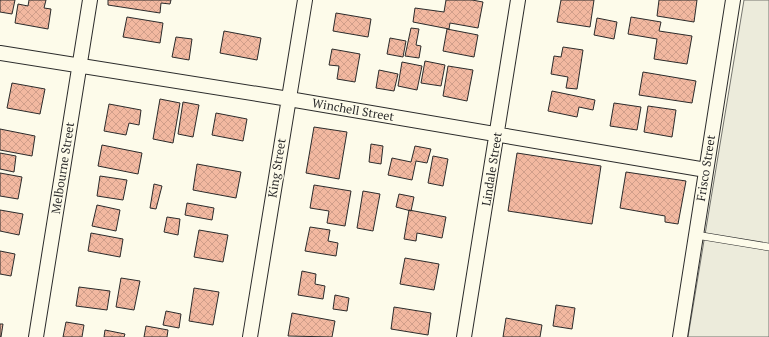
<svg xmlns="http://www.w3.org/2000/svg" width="769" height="337" font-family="'PT Serif',serif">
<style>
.grass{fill:#ecebdb;stroke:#74746e}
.building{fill:url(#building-cross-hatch);stroke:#2b2b2b}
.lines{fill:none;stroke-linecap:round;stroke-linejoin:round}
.service-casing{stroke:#2b2b2b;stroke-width:8}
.minor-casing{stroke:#2b2b2b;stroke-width:16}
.service{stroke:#fdfbea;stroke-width:7}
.minor{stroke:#fdfbea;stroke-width:14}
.labels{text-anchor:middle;stroke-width:3;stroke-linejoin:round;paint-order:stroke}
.street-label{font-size:12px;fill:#2b2b2b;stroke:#fdfbea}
</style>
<defs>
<pattern id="building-cross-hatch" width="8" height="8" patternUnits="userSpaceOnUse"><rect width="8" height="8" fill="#f2b8a0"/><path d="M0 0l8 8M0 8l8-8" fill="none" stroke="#d09e8a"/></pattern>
</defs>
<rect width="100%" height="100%" fill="#fdfbea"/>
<path class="grass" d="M744,0H769V337H688Z"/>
<path class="building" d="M0,0H15L12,14L0,12Z
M29,0H46L44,8L51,9L48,29L15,23L18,4L28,6Z
M108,0H171L170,4L161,3L160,13L108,5Z
M446,0H472L483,2L478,28L450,23L449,29L413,22L415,8L444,12Z
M561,0H594L590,27L557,22Z
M659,0H697L694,22L657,16Z
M336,13L371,19L368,37L333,31Z
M127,17L163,23L160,43L123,37Z
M631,17L661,22L659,31L692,36L687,64L654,59L657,39L628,34Z
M597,18L617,22L614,39L594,35Z
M411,28L419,29L416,45L421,46L419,58L405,56Z
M447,29L478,35L474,57L443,51Z
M224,31L261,38L257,60L220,53Z
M176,37L192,39L189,60L172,57Z
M390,38L406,41L403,57L387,54Z
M563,47L583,50L577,89L566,88L568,77L551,74L554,56L561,57Z
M332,49L360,54L355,82L337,79L339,66L329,65Z
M425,61L445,65L441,86L421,83Z
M402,62L422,66L417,90L398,86Z
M448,66L473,70L467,101L443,96Z
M379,70L398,74L394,91L376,88Z
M643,72L696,81L692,103L639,95Z
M12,83L45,89L40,114L7,108Z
M552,91L595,100L593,110L579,107L577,117L548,111Z
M160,99L180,103L173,143L153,139Z
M183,102L199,105L193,137L178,134Z
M614,103L641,107L637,130L610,126Z
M109,104L141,110L139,125L129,123L126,135L104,131Z
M648,106L676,110L672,137L644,132Z
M216,113L247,119L243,141L212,135Z
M314,127L347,132L339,179L306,173Z
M0,129L35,136L32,156L0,150Z
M371,144L383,146L381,164L369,162Z
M102,145L142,153L138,174L98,166Z
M415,146L431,149L427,163L416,161L412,180L388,175L392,158L411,162Z
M0,153L16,156L14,172L0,169Z
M517,153L601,166L592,224L508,211Z
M433,156L448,159L443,186L428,183Z
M197,164L241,172L236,198L193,190Z
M626,172L686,181L678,224L665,222V216L620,208Z
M0,173L22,177L18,199L0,196Z
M100,176L127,180L123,200L97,196Z
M154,184L162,186L156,209L150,208Z
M314,185L351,191L345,226L327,223L329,211L310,208Z
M363,191L380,194L373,231L357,228Z
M399,194L414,197L411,211L396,207Z
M187,203L214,208L212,220L185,215Z
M97,205L120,210L116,231L92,226Z
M0,210L23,214L19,235L0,231Z
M409,210L446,217L442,238L417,233L416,241L404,239Z
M167,217L180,219L178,235L164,232Z
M310,227L330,230L328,241L338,243L336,256L305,251Z
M199,230L228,235L223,262L194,257Z
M91,233L123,239L120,257L88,251Z
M0,251L15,254L11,276L0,274Z
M405,258L439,264L434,290L400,284Z
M302,271L316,274L315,284L325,286L323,299L298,295Z
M121,278L140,281L134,310L116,307Z
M79,287L110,291L107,310L76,306Z
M194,288L219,292L213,325L189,321Z
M335,295L349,298L347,311L333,309Z
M556,305L575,308L572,329L553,326Z
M394,307L431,313L428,335L391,329Z
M166,311L181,314L179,328L163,325Z
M292,313L335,321L332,337L288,336Z
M506,318L542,325L540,337H503Z
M66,322L84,325L82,337H63Z
M0,324H3L1,337H0Z
M146,326L168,330L167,337H144Z
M105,330L125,334L124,337H104Z"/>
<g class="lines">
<defs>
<path id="service" d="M696,235L769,247"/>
<path id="minor" d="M0,53L289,99L706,170
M36,337L90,0
M250,337L305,0
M464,337L518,0
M680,337L733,0"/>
</defs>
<use href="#service" class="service-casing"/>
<use href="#minor" class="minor-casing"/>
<use href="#service" class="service"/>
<use href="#minor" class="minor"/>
</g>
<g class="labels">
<g class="street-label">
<text transform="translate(353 110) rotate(10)" y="4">Winchell Street</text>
<text transform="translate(63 168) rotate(-81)" y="4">Melbourne Street</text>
<text transform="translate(277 168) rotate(-81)" y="4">King Street</text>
<text transform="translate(706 168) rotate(-81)" y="4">Frisco Street</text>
<text transform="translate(492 169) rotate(-81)" y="4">Lindale Street</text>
</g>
</g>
</svg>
